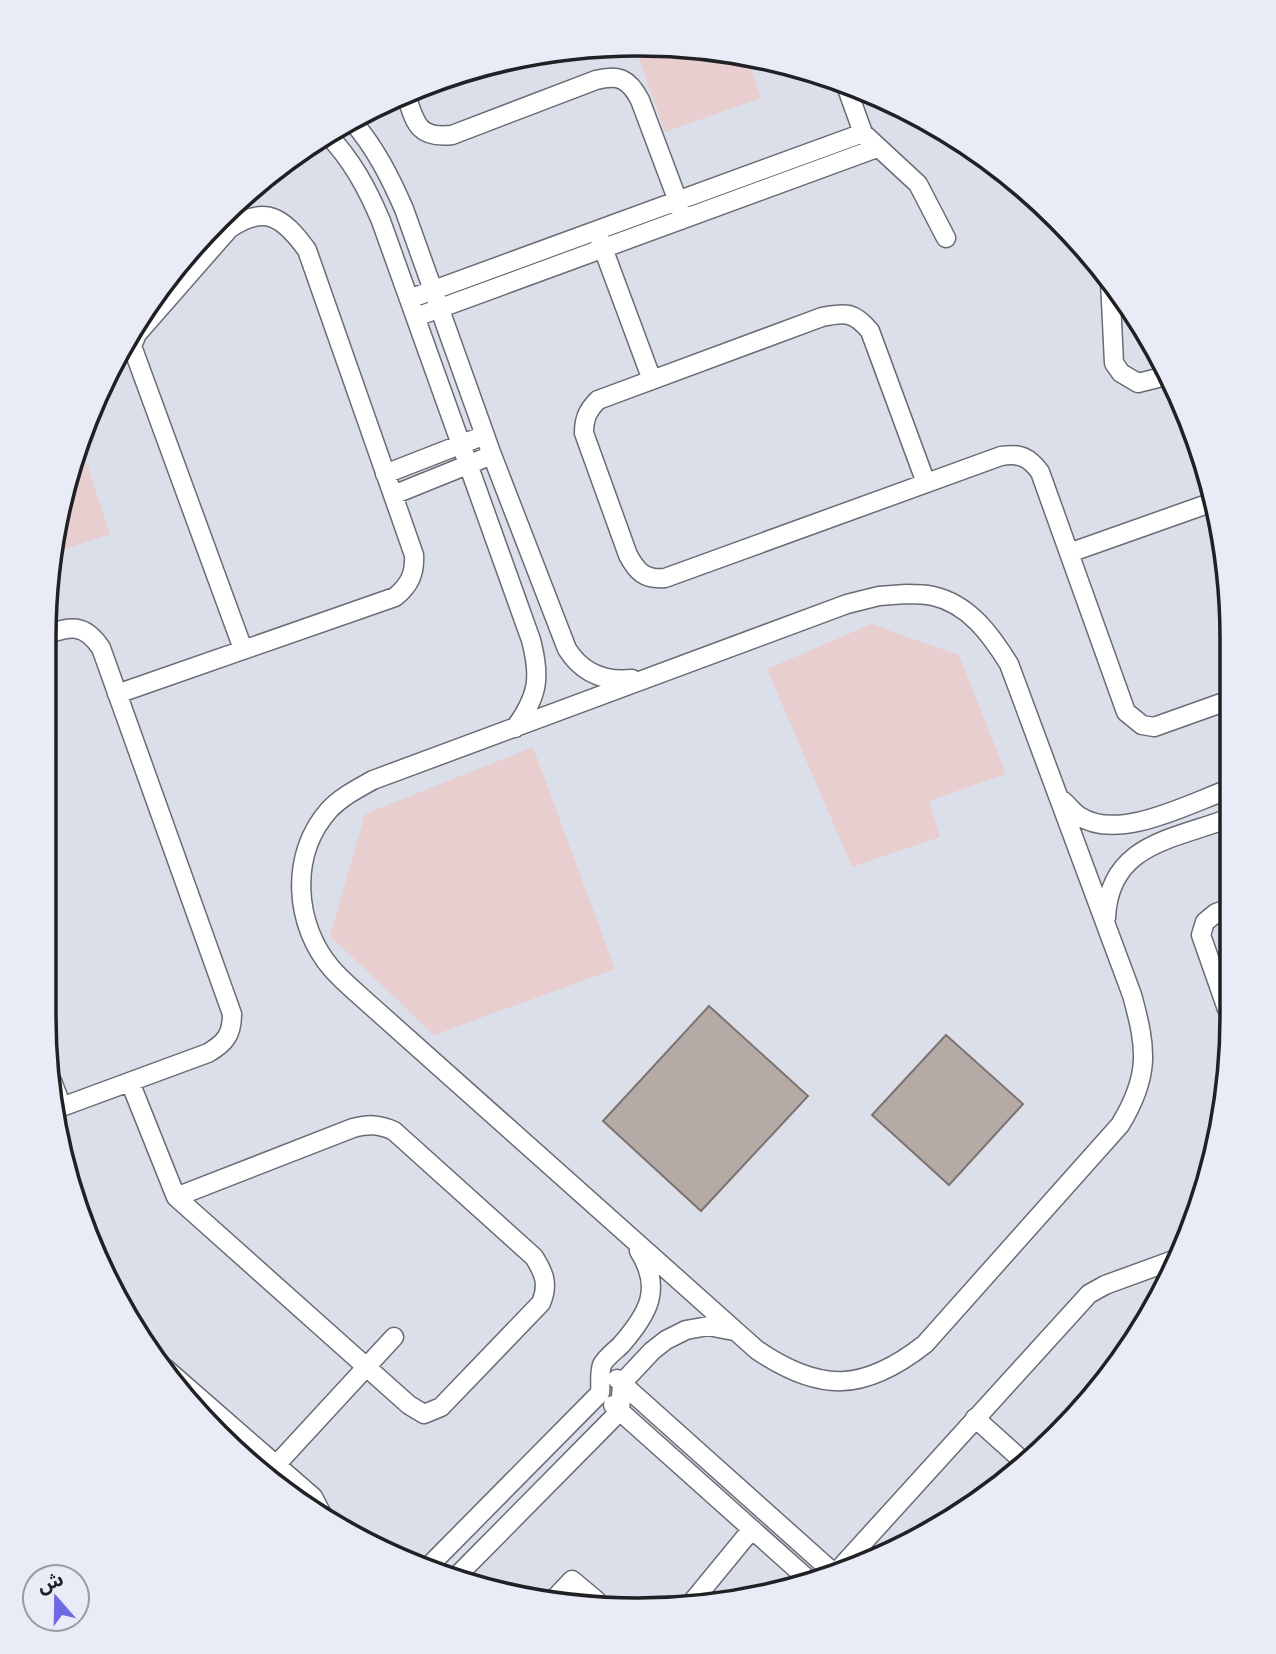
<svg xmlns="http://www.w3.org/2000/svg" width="1276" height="1654" font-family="Merriweather,'Noto Sans Arabic',serif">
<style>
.commercial{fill:#e9ced0}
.building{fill:#b6aaa6;stroke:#7e726f;stroke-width:2}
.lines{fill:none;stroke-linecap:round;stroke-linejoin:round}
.minor-casing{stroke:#696c75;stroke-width:21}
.minor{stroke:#fff;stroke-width:18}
.rim{fill:none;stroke:#202125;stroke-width:3.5}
</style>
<rect width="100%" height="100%" fill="#dbdfea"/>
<path class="commercial" d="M634,44L746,54L761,98L665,132Z
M80,442L110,534L53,553L64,484Z
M871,624L959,655L1006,774L929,801L940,837L852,867L767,669Z
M533,747L615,969L434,1035L330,936L365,814Z"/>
<path class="building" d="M709,1006L808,1096L701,1211L603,1121Z
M946,1035L1023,1104L949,1185L872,1115Z"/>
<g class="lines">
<defs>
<path id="minor" d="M845,83L863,133L918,184L946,238
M405,92C415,121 416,139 452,135L596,80C619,74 629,79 640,100L682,212
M352,121C375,147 390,177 404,209L492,455L567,649C582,673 604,682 632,679
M327,134C352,160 367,188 381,221L531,640C541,678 538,696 515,728
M600,240L652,380
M1110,281L1114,363L1121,373L1138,383L1166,376
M409,299L863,133
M416,317L877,148
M385,474L485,435
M926,483L870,331C854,312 846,312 822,317L598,400C588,410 584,418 584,433L628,555C637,572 645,580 665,578L1001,456C1020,453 1029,457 1040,472L1126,712L1142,725L1154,727L1227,701
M393,495L492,455
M1069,553L1213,502
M906,594C915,594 925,594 933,596C969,604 991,635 1009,664L1132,995C1147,1049 1150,1076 1120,1125L925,1344C864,1392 820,1393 757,1350L359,995C350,987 340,978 332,969C294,925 289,855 329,810C341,797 357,789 373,780L847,604L879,596Z
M45,635C71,626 84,623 101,648L232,1014C232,1035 225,1043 208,1053L56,1109
M117,694L395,597C410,585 415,573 414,555L307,250C283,217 265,204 229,229L137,334L132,346L243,649
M1062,800C1068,805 1073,812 1079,816C1118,842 1188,804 1227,790
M1106,918C1109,845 1170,840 1227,819
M1227,1009L1201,935L1205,922L1216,913L1227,909
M52,1081L62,1107
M130,1082L176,1197L409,1405L424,1414L441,1407L541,1303C549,1284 544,1273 534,1257L394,1131C379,1124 369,1124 353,1128L176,1197
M165,1368L313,1497L324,1518
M617,1379L836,1575
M613,1405L811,1582
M975,1418L1025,1463
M276,1465L394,1337
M428,1567L600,1393C601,1385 599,1373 602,1365C605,1358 616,1350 621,1345C648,1314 663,1289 639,1251
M455,1578L620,1411L622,1383L652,1351L666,1340L686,1330L708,1326L734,1331
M831,1578L1089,1294L1105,1285L1179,1258
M556,1597L572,1580L597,1601
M688,1607L752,1529"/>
</defs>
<use href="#minor" class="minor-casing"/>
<use href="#minor" class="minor"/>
</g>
<path d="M0 0H1276V1654H0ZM638 56H638A582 582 0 0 1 1220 638V1016A582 582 0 0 1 638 1598H638A582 582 0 0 1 56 1016V638A582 582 0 0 1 638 56Z" fill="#e9ecf7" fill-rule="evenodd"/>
<path class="rim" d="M638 56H638A582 582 0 0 1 1220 638V1016A582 582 0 0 1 638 1598H638A582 582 0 0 1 56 1016V638A582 582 0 0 1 638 56Z"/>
<g transform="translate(56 1598) rotate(340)"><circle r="33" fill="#e9ecf7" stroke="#999ba3" stroke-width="2"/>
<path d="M0-5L12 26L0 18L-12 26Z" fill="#7169e3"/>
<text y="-10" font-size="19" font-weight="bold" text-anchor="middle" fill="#202125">ش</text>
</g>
</svg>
